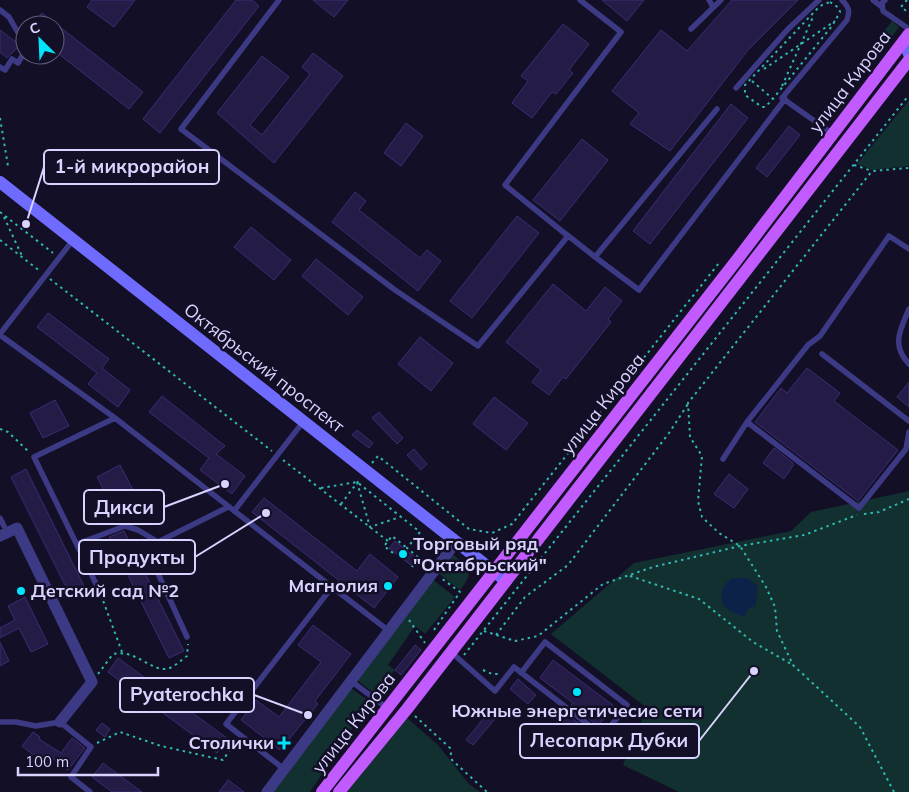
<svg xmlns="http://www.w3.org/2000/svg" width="909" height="792" font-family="Mulish,sans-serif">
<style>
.green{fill:#12302f}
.water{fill:#0c2248}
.building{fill:#241b47;stroke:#3b2d73}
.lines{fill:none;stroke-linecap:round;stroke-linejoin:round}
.path{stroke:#2fb8b0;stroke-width:2;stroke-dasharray:2.5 4;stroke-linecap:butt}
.lane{stroke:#3d3a85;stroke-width:5.5}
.street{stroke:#3d3a85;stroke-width:11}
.secondary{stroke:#6f6bff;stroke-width:12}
.primary{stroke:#c25bff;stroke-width:12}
.poi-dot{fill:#00e5ff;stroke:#130f26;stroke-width:2}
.labels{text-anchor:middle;stroke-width:5;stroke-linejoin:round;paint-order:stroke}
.street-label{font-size:18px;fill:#d9d4ff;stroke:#130f26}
.poi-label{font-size:18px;font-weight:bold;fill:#d9d4ff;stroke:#130f26;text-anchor:start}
.leader{fill:none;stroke:#d9d4ff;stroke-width:2}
.callout-dot{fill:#d9d4ff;stroke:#130f26;stroke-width:2}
.callout{fill:#130f26;stroke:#d9d4ff;stroke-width:2}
.callout-label{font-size:19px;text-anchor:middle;font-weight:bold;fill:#d9d4ff}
</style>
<rect width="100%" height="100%" fill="#130f26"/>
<path class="green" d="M892,21L899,27L878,56L870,49Z
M909,100V166L872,170L857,164Z
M909,491V792H679L623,765L647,708L551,634L634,563L791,531L811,512Z
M451,553C468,566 476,571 460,590L437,572Z
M432,579L455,597L425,634L415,626L388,665L395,670L375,694L357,680Z
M351,688L370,702L310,792H271Z
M406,717L438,745L469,784L480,792H347Z"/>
<path class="water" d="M732,578H747L758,586L755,607H750L744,617L731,612L722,604C721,591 722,586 732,578Z"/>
<path class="building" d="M92,0H135L114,27L87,7Z
M236,0H252L259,6L160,133L143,119Z
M313,0H348L334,17Z
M602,0H644L627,21Z
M732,0H798L748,50L670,151L630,124L639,113L612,91L661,30L687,51Z
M42,13L143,92L129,109L55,51V25H33Z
M563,24L589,44L569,70L573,73L556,94L552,92L532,118L512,103L528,81L521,76Z
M0,30L20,45L7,58L0,52Z
M313,53L343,76L274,163L217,113L262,56L289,77L250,125L262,135L310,74L302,67Z
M731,104L748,118L650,244L633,231Z
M406,123L423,136L401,166L384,153Z
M789,126L800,135L767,177L756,168Z
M582,139L608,160L560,221L533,200Z
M355,192L366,201L359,210L420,258L427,250L441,261L418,291L332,222Z
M517,216L539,233L472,318L450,301Z
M251,227L291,260L274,280L234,247Z
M316,259L363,297L348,315L302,276Z
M553,284L586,311L605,287L622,301L608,319L611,322L566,379L563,377L549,395L532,382L541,370L506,342Z
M48,313L109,359L102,368L130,390L118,407L88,384L97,373L37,327Z
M420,337L453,363L431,391L398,364Z
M807,368L840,393L834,401L898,450L858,501L755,422L781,388L787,393Z
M909,382V407L897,397Z
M162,396L225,446L216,454L245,476L232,494L200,470L209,458L149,412Z
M494,397L528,423L506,450L473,424Z
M55,400L69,426L43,438L30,413Z
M379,412L403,438L397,444L372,418Z
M357,430L373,443L369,448L352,435Z
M774,448L794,464L784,479L763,463Z
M414,449L427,464L421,470L407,455Z
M120,465L133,490L110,502L97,477Z
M26,469L86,590L71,597L11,477Z
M729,474L748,489L734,508L714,494Z
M264,498L357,571L370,554L398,577L374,608L252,512Z
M124,531L184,651L169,658L109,537Z
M395,541L417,559L412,566L389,548Z
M25,597L48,644L31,652L19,628L0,638V628L15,620L8,606Z
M313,625L351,654L315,701L318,704L280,750L241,720L256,700L279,717L321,662L298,645Z
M0,642L9,661L0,666Z
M415,645L421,650L401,675L395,670Z
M118,658L228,739L217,753L108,672Z
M553,660L614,706L598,726L571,705L573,703L540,678Z
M518,679L536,695L528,704L510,689Z
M492,708L500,713L473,745L466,740Z
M565,713L592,733L578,748L553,727Z
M102,723L110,729L105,737L96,730Z
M33,732L40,737L39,739L61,753L72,738L85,748L68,770L52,758L47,766L22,746Z
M103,763L142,792H112L92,777Z
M228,780L244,792H219Z"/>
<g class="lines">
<path class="path" d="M907,0L901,7L909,13
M830,2L839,8L840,12L832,26L772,100L765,107H762L745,95V85L816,10L822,5Z
M764,69L835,21
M752,81L773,99
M782,86L813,17
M0,118L8,166
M854,165L872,171
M0,212L53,253
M4,217L22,256
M0,240L41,272
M50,279L272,451
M0,429L8,432L29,452
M283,460L388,541
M372,463L378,456L469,529L492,533L512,524L719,263
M357,482L370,527L400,517
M321,488L357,482L420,532L407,548L419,558L412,567
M341,504L360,479
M864,514L879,512L909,499
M393,553L384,546L392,536L407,548
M630,576L699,599L753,642L793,665
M101,595L122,652
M409,620L425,643
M434,630L460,592L441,578
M484,631L515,641L538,636L603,584L653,567L740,546L804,535L857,515
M496,635L525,597L568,565L669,433L688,404
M464,655L909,95
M483,670L492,674H499
M98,674L113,654C135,649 149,670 166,669C174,668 181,660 187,656L188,644
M415,716L450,748L452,760L487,792
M97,743L120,732L161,746L223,760L236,741
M894,792L860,727L793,665L777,631L775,607L766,587L740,546L719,533L702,517L698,501L702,456L690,437L688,403L872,171L909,168"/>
<path class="lane" d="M279,0L181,129L395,290L478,346L568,236L505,185L621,32L580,0
M709,0L713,7
M873,0L882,7
M885,0L882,3L883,11L909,29
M0,10L9,17L25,45
M691,29L721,0
M0,67L5,70L12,59L18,63L25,51
M736,88L788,29L819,0
M833,134L782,98L847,20C850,11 849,7 842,0
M566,234L595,257L717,109
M595,257L639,290L785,99
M909,309C900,330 891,345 909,364
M0,334L73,240
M0,335L115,418L332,587
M822,354L909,421
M747,422L859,508L906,449L909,432
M723,459L747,422L808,345L820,336L889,236L909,249
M234,511L303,422
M0,518L4,526
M77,544L125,526L138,530L158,542
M98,588L34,457L115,418
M187,637L155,567L154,553L158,542L228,507
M451,652L495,691L514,667L603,736L627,705L545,642L521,673
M351,681L387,708
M0,722H16L36,726L60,722L91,747L71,777L90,792
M284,769L226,724L332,587L389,631"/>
<path class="street" d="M0,536L17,528L92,682L60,722
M267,792L456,542"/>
<path class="secondary" d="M904,41L909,54
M0,182L506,581"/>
<path class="primary" d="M322,792L736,261L909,34
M339,792L407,709L909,60"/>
</g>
<g class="poi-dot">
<circle cx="403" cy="554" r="5"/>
<circle cx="388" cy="586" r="5"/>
<circle cx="21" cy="591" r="5"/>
<circle cx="577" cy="692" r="5"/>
<path d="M281.5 735.5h5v5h5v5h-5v5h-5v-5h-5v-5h5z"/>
</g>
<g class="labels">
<g class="street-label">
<text transform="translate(850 82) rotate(-53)" y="6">улица Кирова</text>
<text transform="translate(264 368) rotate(38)" y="6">Октябрьский проспект</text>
<text transform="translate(603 404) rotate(-52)" y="6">улица Кирова</text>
<text transform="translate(354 723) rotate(-52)" y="6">улица Кирова</text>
</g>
<g class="poi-label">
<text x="413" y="550">Торговый ряд<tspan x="413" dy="21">"Октябрьский"</tspan></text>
<text x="378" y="592" text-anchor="end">Магнолия</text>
<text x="31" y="597">Детский сад №2</text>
<text x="577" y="717" text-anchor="middle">Южные энергетичесие сети</text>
<text x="274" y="749" text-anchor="end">Столички</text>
</g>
</g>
<path class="leader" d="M26 224L44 167M225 484L164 507M266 513L195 557M308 715L254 695M754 671L699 741"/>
<g class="callout-dot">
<circle cx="26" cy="224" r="5"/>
<circle cx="225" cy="484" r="5"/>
<circle cx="266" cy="513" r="5"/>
<circle cx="308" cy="715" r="5"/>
<circle cx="754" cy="671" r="5"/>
</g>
<g class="callout">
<rect x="44" y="150" width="175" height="34" rx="5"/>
<rect x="84" y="490" width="80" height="34" rx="5"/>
<rect x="79" y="540" width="116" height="34" rx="5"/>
<rect x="120" y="678" width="134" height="34" rx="5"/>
<rect x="520" y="724" width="179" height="34" rx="5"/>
</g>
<g class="callout-label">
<text x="132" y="173">1-й микрорайон</text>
<text x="124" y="514">Дикси</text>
<text x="137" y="564">Продукты</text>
<text x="187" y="701">Pyaterochka</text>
<text x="609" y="747">Лесопарк Дубки</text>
</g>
<g transform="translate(40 40) rotate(336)"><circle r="24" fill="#130f26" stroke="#625e7d"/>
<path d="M0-4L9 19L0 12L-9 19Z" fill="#00e5ff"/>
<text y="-8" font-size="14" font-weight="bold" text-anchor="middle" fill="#d9d4ff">С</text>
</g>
<path d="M18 767v8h140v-8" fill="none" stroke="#d9d4ff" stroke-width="2.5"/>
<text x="25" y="767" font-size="15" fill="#d9d4ff" stroke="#130f26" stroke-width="4" paint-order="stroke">100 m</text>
</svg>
